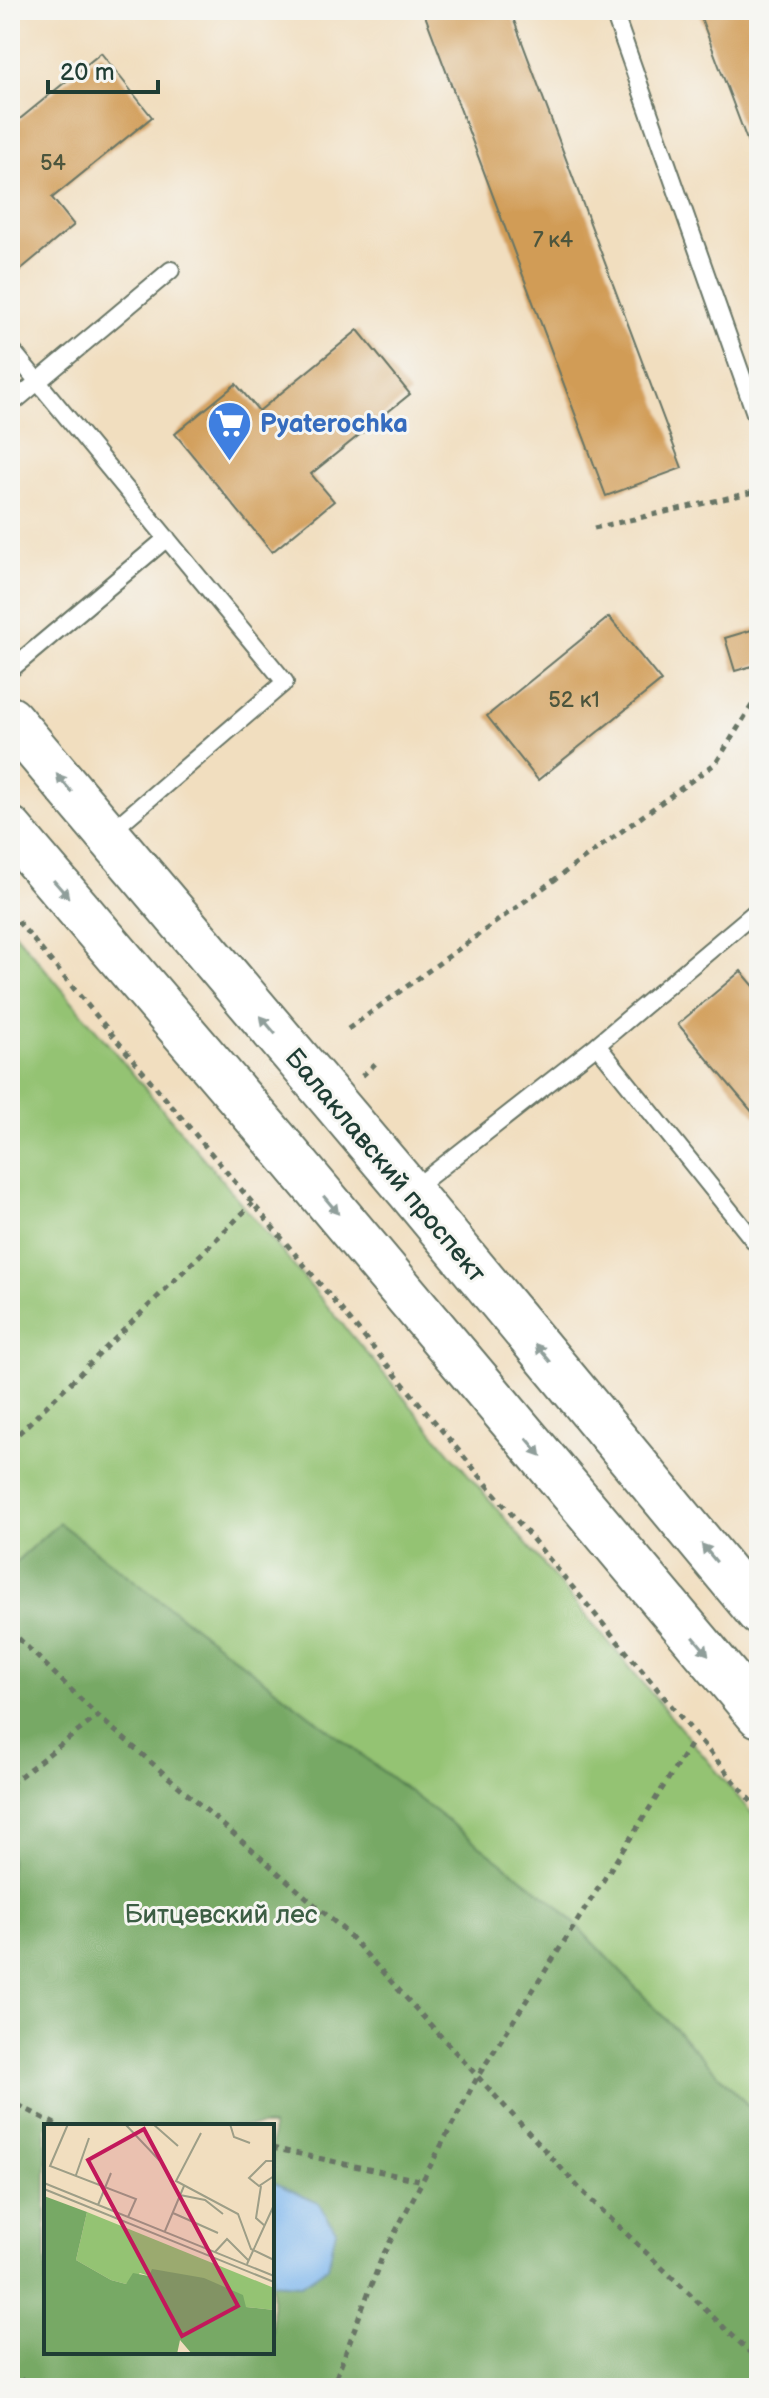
<svg xmlns="http://www.w3.org/2000/svg" width="769" height="2398" font-family="'Balsamiq Sans',sans-serif">
<style>
.green{fill:#94c373;stroke:#5a8054;stroke-width:2}
.forest{fill:#77a965;stroke:#4b734c;stroke-width:2;fill-rule:evenodd}
.water{fill:#7cb5ed;stroke:#4e7990;stroke-width:2}
.building{fill:#d19c57}
.lines{fill:none;stroke-linecap:round;stroke-linejoin:round}
.lane-casing{stroke:#687565;stroke-width:20}
.secondary-casing{stroke:#687565;stroke-width:48}
.path{stroke:#687565;stroke-width:5;stroke-dasharray:6 6;stroke-linecap:butt}
.lane{stroke:#fff;stroke-width:16}
.secondary{stroke:#fff;stroke-width:44}
.oneway{fill:#8f9e9a}
.labels{text-anchor:middle;stroke-width:6;stroke-linejoin:round;paint-order:stroke}
.number-label{font-size:22px;fill:#4c553d}
.shop-label{font-size:26px;font-weight:bold;fill:#366cbe;stroke:#f6f6f2;text-anchor:start}
.street-label{font-size:26px;fill:#1f3d34;stroke:#f6f6f2}
.park-label{font-size:26px;fill:#3c5e44;stroke:#f6f6f2}
.inset-road{fill:none;stroke:#9d9e87;stroke-width:2}
.view{fill:#c2185b;fill-opacity:0.15;stroke:#c2185b;stroke-width:4}
.inset-edge{fill:none;stroke:#1f3d34;stroke-width:4}
</style>
<rect width="100%" height="100%" fill="#f6f6f2"/>
<filter id="ink" filterUnits="userSpaceOnUse"><feTurbulence type="fractalNoise" baseFrequency=".0125" numOctaves="2"/><feDisplacementMap in="SourceGraphic" scale="16" xChannelSelector="R" yChannelSelector="G"/><feConvolveMatrix kernelMatrix="1 2 1 2 8 2 1 2 1" color-interpolation-filters="sRGB"/></filter>
<filter id="wash" filterUnits="userSpaceOnUse"><feTurbulence type="fractalNoise" baseFrequency=".006" numOctaves="4" result="noise"/><feDisplacementMap in="SourceGraphic" scale="32" xChannelSelector="R" yChannelSelector="G"/><feGaussianBlur stdDeviation="1.8" result="paint"/><feColorMatrix in="noise" values="0 0 0 0 0 0 0 0 0 0 0 0 0 0 0 0 0 1.4 0 .05"/><feComposite in="paint" operator="in"/></filter>
<g filter="url(#wash)">
<rect width="100%" height="100%" fill="#f1debf"/>
<path class="green" d="M10,927L759,1822V2117L557,1905L59,1523L10,1567Z"/>
<path class="forest" d="M59,1523L557,1905L759,2117V2388H10V1567ZM46,2126H272V2182L318,2203L301,2285L272,2283V2352H46Z"/>
<path class="water" d="M272,2182L318,2203L336,2230L328,2267L301,2285L272,2283Z"/>
<g id="blocks">
<path class="building" d="M423,10H510L682,468L606,496Z
M698,10H759V172Z
M101,53L152,117L52,198L74,225L14,275L10,271V127Z
M358,330L410,394L311,474L334,501L272,552L175,434L236,384L259,411Z
M609,617L661,681L538,780L487,716Z
M758,628L759,664L735,671L725,638Z
M741,971L759,992V1120L678,1024Z"/>
</g>
</g>
<g filter="url(#ink)">
<use href="#blocks" fill-opacity="0" stroke="#687565" stroke-width="2"/>
<g class="lines">
<defs>
<path id="lane" d="M613,10L756,416
M10,348L285,682L108,834
M10,405L171,270
M10,670L167,538
M597,1045L759,1247
M411,1191L597,1045L759,909"/>
<path id="secondary" d="M10,719L410,1192L759,1613
M10,829L280,1145L759,1715"/>
</defs>
<use href="#lane" class="lane-casing"/>
<use href="#secondary" class="secondary-casing"/>
<path class="path" d="M755,442V493L759,504
M594,528L759,491
M10,912L759,1811
M348,1029L716,763L759,694
M362,1076L376,1063
M10,1442L253,1203
M10,1630L98,1716L345,1931L581,2190L759,2361
M10,1784L98,1716
M10,2096L20,2106L59,2126
M272,2148L423,2181
M10,2156L20,2106
M10,2377L24,2380L32,2388
M332,2388L382,2257L478,2076L692,1742"/>
<use href="#lane" class="lane"/>
<use href="#secondary" class="secondary"/>
</g>
<defs><path id="oneway-solid" d="M-6-.8H1V-3.2L6.5 0L1 3.2V.8H-6Z" transform="scale(2)"/></defs>
<g class="oneway">
<use href="#oneway-solid" transform="translate(64 783) rotate(-130)"/>
<use href="#oneway-solid" transform="translate(61 889) rotate(49)"/>
<use href="#oneway-solid" transform="translate(268 1025) rotate(-130)"/>
<use href="#oneway-solid" transform="translate(331 1205) rotate(50)"/>
<use href="#oneway-solid" transform="translate(543 1353) rotate(-130)"/>
<use href="#oneway-solid" transform="translate(534 1447) rotate(50)"/>
<use href="#oneway-solid" transform="translate(709 1553) rotate(-130)"/>
<use href="#oneway-solid" transform="translate(701 1646) rotate(50)"/>
</g>
</g>
<defs>
<symbol id="supermarket-pin" viewBox="-11 -11 22 30"><path d="M0 17L-7.5 6A9.5 9.5 0 1 1 7.5 6Z" fill="#3f7fe0" stroke="#f6f6f2"/><path d="M-6-5.5h2.5l.6 2H6L4.5 2H-2.5L-4.4-4H-6ZM-1.5 3.2a1.3 1.3 0 1 0 .1 0ZM3 3.2a1.3 1.3 0 1 0 .1 0Z" fill="#fff"/></symbol>
</defs>
<g fill-rule="evenodd">
<use href="#supermarket-pin" x="204" y="398" width="51" height="69"/>
</g>
<g class="labels">
<g class="number-label">
<text x="53" y="170">54</text>
<text x="553" y="247">7 к4</text>
<text x="574" y="707">52 к1</text>
</g>
<g class="shop-label">
<text x="260" y="432">Pyaterochka</text>
</g>
<g class="street-label">
<text transform="translate(386 1165) rotate(50)" y="9">Балаклавский проспект</text>
</g>
<g class="park-label">
<text x="221" y="1923">Битцевский лес</text>
</g>
</g>
<g transform="translate(44 2124)">
<rect width="230" height="230" fill="#f1debf"/>
<path d="M43,88L230,164V186L202,183L96,149L82,160L67,156L32,136Z" fill="#94c373"/>
<path d="M0,72L43,88L32,136L67,156L82,160L89,149L105,152L108,145L160,154L199,171L202,183L230,186V230H148L136,216L133,230H0Z" fill="#77a965"/>
<path class="inset-road" d="M24,0L6,42L92,75L84,93M81,0L116,37M109,0L134,22M186,0L190,13L206,19M157,9L132,57L194,90L207,125L230,136M230,37H222L205,54L215,62L230,52M32,51L45,14M0,59L230,152M217,62L212,94L221,102M0,65L230,158M136,71L161,76L179,90M54,81L67,49M129,89L174,109M121,107L140,62M171,128L183,115L204,136M203,140L230,81"/>
<path class="view" d="M100,5L194,182L138,212L44,36Z"/>
<rect width="230" height="230" class="inset-edge"/>
</g>
<rect width="769" height="2398" fill="none" stroke="#f6f6f2" stroke-width="40"/>
<path d="M48 80v12h110v-12" fill="none" stroke="#1f3d34" stroke-width="4"/>
<text x="60" y="80" font-size="24" fill="#1f3d34" stroke="#f6f6f2" stroke-width="6" paint-order="stroke">20 m</text>
</svg>
